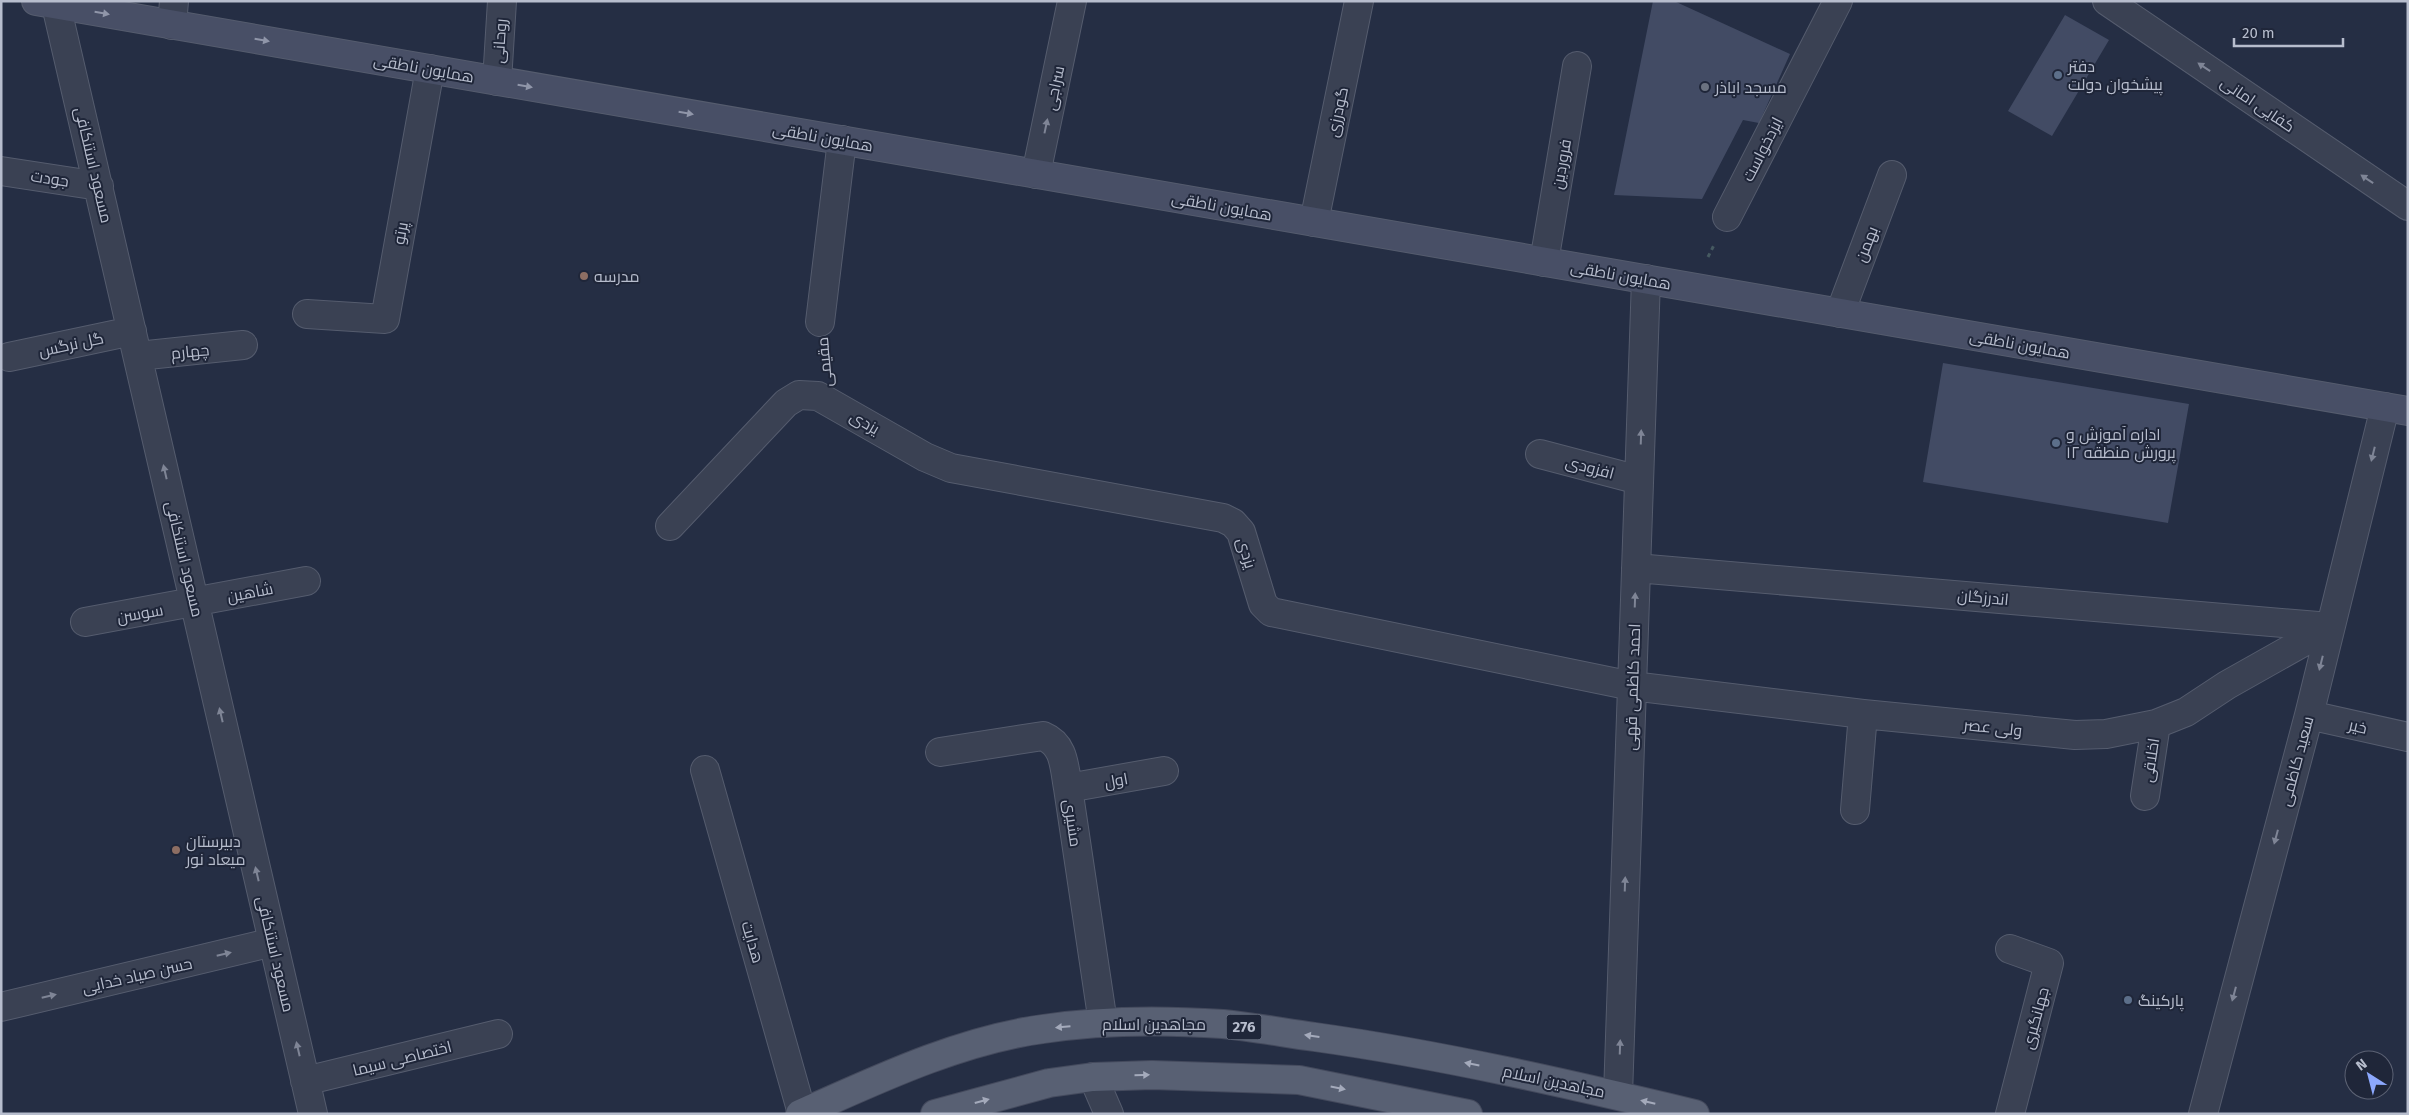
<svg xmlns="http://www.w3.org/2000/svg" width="2409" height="1115" font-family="'Fira Sans',Cairo,sans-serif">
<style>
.building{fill:#424b64}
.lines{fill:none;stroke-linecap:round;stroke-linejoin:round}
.minor-casing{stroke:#555c6e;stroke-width:30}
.tertiary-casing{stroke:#555c6e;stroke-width:30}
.secondary-casing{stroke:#555c6e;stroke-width:30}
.primary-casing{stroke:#444a5d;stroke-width:30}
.path{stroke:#465a61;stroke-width:3;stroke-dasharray:4 4;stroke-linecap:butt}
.minor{stroke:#3a4153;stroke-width:28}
.tertiary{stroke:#3a4153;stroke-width:28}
.secondary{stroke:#484f66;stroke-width:28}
.primary{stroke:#586073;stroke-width:28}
.oneway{fill:#9096a9}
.oneway2{fill:#7f8596}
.oneway3{fill:#a4aabb}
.service-dot{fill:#5c6f8a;stroke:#1f2639;stroke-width:2}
.worship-dot{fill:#6b7280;stroke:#1f2639;stroke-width:2}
.education-dot{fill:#8d6e63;stroke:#1f2639;stroke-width:2}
.labels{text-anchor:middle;stroke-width:4;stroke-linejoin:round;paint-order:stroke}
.shield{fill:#1f2639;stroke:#8990a1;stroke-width:1}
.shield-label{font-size:15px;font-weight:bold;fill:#b7bdcd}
.street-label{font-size:16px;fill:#b7bdcd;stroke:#1f2639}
.poi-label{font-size:16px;fill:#b7bdcd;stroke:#1f2639;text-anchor:start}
</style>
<rect width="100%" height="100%" fill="#252e44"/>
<path class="building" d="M1653,1H1674L1790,54L1759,123L1743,120L1702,199L1614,195Z
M2065,15L2109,40L2052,136L2008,111Z
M1943,363L2189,404L2168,523L1923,482Z"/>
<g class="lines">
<defs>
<path id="minor" d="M56,5L313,1114
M172,25L174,1
M497,81L502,1
M1,171L99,186
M1036,174L1072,1
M1727,217L1838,1
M1314,222L1359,1
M1544,262L1577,66
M1840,313L1892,175
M307,314L385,319L430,69
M820,322L842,140
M138,356L243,345
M9,357L132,331
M1540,454L1639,480
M670,526L786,403L799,395L818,396L925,457L951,468L1223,518L1233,523L1241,532L1263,604L1271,612L1632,686L1863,714L2075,735L2106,734L2156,724L2186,712L2227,685L2330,627
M1636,568L2330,627
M85,622L306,581
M2309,715L2408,737
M940,752L1043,736C1065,745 1064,767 1068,788L1103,1023
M705,770L802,1113
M1068,788L1164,771
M2145,796L2156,724
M1855,810L1863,714
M2010,949L2049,963L2010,1114
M1093,1077L1109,1114
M305,1081L498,1034
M1618,1095L1646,279
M2203,1114L2309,715L2385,407"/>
<path id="tertiary" d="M2107,1L2408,206
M1,1007L273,942"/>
<path id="secondary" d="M36,1L2408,411"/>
<path id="primary" d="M800,1114C876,1080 960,1040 1043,1029C1102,1020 1164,1020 1223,1024C1254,1027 1285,1033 1315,1037C1443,1055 1569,1084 1695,1114
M935,1114L1049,1083L1093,1077L1152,1075L1299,1080L1468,1114"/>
</defs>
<use href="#minor" class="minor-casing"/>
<use href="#tertiary" class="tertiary-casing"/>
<use href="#secondary" class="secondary-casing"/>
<use href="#primary" class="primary-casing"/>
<path class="path" d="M1708,257L1714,245"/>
<use href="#minor" class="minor"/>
<use href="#tertiary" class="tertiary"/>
<use href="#secondary" class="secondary"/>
<use href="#primary" class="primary"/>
</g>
<defs><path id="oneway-solid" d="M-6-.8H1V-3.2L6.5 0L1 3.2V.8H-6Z" transform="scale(1.25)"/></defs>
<g class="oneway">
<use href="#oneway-solid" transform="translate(102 13) rotate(10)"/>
<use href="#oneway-solid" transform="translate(262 40) rotate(10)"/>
<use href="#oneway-solid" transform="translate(525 86) rotate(10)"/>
<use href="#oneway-solid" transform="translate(686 113) rotate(10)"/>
</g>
<g class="oneway2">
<use href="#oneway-solid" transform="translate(2204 67) rotate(-146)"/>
<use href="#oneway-solid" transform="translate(1046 126) rotate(-78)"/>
<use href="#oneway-solid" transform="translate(2367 179) rotate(-146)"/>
<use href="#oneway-solid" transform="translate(1641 437) rotate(-88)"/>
<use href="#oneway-solid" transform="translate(2373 454) rotate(104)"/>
<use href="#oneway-solid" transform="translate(165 472) rotate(-103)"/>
<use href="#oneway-solid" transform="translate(1635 600) rotate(-88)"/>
<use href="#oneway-solid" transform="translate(2321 663) rotate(104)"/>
<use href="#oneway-solid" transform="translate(221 715) rotate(-103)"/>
<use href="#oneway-solid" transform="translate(2276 837) rotate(105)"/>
<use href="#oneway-solid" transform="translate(257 874) rotate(-103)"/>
<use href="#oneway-solid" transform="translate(1625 884) rotate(-88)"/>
<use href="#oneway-solid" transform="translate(224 954) rotate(-13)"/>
<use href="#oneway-solid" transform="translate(2234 994) rotate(105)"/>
<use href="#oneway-solid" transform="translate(49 996) rotate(-13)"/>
<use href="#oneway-solid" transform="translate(1620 1047) rotate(-88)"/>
<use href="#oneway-solid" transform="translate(298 1049) rotate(-103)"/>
</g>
<g class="oneway3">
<use href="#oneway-solid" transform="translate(1063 1027) rotate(175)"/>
<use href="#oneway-solid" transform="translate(1312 1036) rotate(-172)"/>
<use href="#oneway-solid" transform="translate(1472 1064) rotate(-169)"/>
<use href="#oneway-solid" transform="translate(1142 1075) rotate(-2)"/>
<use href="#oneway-solid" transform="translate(1338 1088) rotate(11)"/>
<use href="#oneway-solid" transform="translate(982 1101) rotate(-15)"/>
<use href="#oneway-solid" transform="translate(1648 1102) rotate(-167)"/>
</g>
<g class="service-dot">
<circle cx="2058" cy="75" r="5"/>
<circle cx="2056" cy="443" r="5"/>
<circle cx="2128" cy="1000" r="5"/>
</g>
<circle class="worship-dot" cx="1705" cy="87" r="5"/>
<g class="education-dot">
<circle cx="584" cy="276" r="5"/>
<circle cx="176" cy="850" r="5"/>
</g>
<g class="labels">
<rect class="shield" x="1226.5" y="1014.5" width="35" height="25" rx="4"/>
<g class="shield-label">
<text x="1244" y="1032">276</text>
</g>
<g class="street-label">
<text transform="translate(499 41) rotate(-86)" y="6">روحانی</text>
<text transform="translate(424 68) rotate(10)" y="6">همایون ناطقی</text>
<text transform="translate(1054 88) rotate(-78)" y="6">سراجی</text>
<text transform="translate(2258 104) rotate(34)" y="6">کفایی امانی</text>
<text transform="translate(1337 112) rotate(-78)" y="6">گودرزی</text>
<text transform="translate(823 137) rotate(10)" y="6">همایون ناطقی</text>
<text transform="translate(1762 149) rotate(-63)" y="6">ایزدخواست</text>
<text transform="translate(1561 164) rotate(-80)" y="6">فروردین</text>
<text transform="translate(94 165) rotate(77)" y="6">مسعود استنکافی</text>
<text transform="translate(50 178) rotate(9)" y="6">جودت</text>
<text transform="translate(1222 206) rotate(10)" y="6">همایون ناطقی</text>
<text transform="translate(400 233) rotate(-80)" y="6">پرتو</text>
<text transform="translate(1866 244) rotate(-69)" y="6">بهمن</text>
<text transform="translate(1621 275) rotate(10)" y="6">همایون ناطقی</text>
<text transform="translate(71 344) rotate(-12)" y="6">گل نرگس</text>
<text transform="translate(2020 344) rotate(10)" y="6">همایون ناطقی</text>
<text transform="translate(190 351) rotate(-6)" y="6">چهارم</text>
<text transform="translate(824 362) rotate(-95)" y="6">مقیمی</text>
<text transform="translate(865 422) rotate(30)" y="6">یزدی</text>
<text transform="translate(1590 467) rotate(15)" y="6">افزودی</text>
<text transform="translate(1247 553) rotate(73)" y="6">یزدی</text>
<text transform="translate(185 559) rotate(77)" y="6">مسعود استنکافی</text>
<text transform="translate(250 592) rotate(-11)" y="6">شاهین</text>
<text transform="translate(1983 597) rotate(5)" y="6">اندرزگان</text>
<text transform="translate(140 613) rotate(-10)" y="6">سوسن</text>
<text transform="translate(1632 687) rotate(-88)" y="6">احمد کاظمی قهی</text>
<text transform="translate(2358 726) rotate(13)" y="6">خیر</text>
<text transform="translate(1993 727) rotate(6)" y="6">ولی عصر</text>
<text transform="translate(2150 760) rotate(-81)" y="6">اخلاقی</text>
<text transform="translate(2296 761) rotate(-75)" y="6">سعید کاظمی</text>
<text transform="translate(1116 780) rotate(-10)" y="6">اول</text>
<text transform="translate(1073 823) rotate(82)" y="6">مشیری</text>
<text transform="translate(753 942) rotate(74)" y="6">هدایت</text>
<text transform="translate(276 954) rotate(77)" y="6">مسعود استنکافی</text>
<text transform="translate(137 975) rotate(-13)" y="6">حسن صیاد خدایی</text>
<text transform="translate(2035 1018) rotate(-75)" y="6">جهانگیری</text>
<text x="1154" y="1030">مجاهدین اسلام</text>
<text transform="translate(402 1058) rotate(-14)" y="6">اختصاصی سیما</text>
<text transform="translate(1554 1081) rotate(12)" y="6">مجاهدین اسلام</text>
</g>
<g class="poi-label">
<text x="2068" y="72">دفتر<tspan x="2068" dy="18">پیشخوان دولت</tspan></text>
<text x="1715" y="93">مسجد اباذر</text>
<text x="594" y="282">مدرسه</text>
<text x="2066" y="440">اداره آموزش و<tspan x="2066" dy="18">پرورش منطقه ۱۲</tspan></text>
<text x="186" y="847">دبیرستان<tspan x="186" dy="18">میعاد نور</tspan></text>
<text x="2138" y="1006">پارکینگ</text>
</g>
</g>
<rect width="2409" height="1115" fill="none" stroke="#b7bdcd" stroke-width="5"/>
<g transform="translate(2369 1075) rotate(324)"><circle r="24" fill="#1f2639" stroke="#5c6274"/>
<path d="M0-4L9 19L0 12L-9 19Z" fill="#8ca8fd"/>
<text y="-8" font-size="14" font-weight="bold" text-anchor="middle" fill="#b7bdcd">N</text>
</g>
<path d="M2234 38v8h109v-8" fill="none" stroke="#b7bdcd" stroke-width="2.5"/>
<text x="2242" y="38" font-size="15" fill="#b7bdcd" stroke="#1f2639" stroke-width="4" paint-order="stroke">20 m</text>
</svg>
